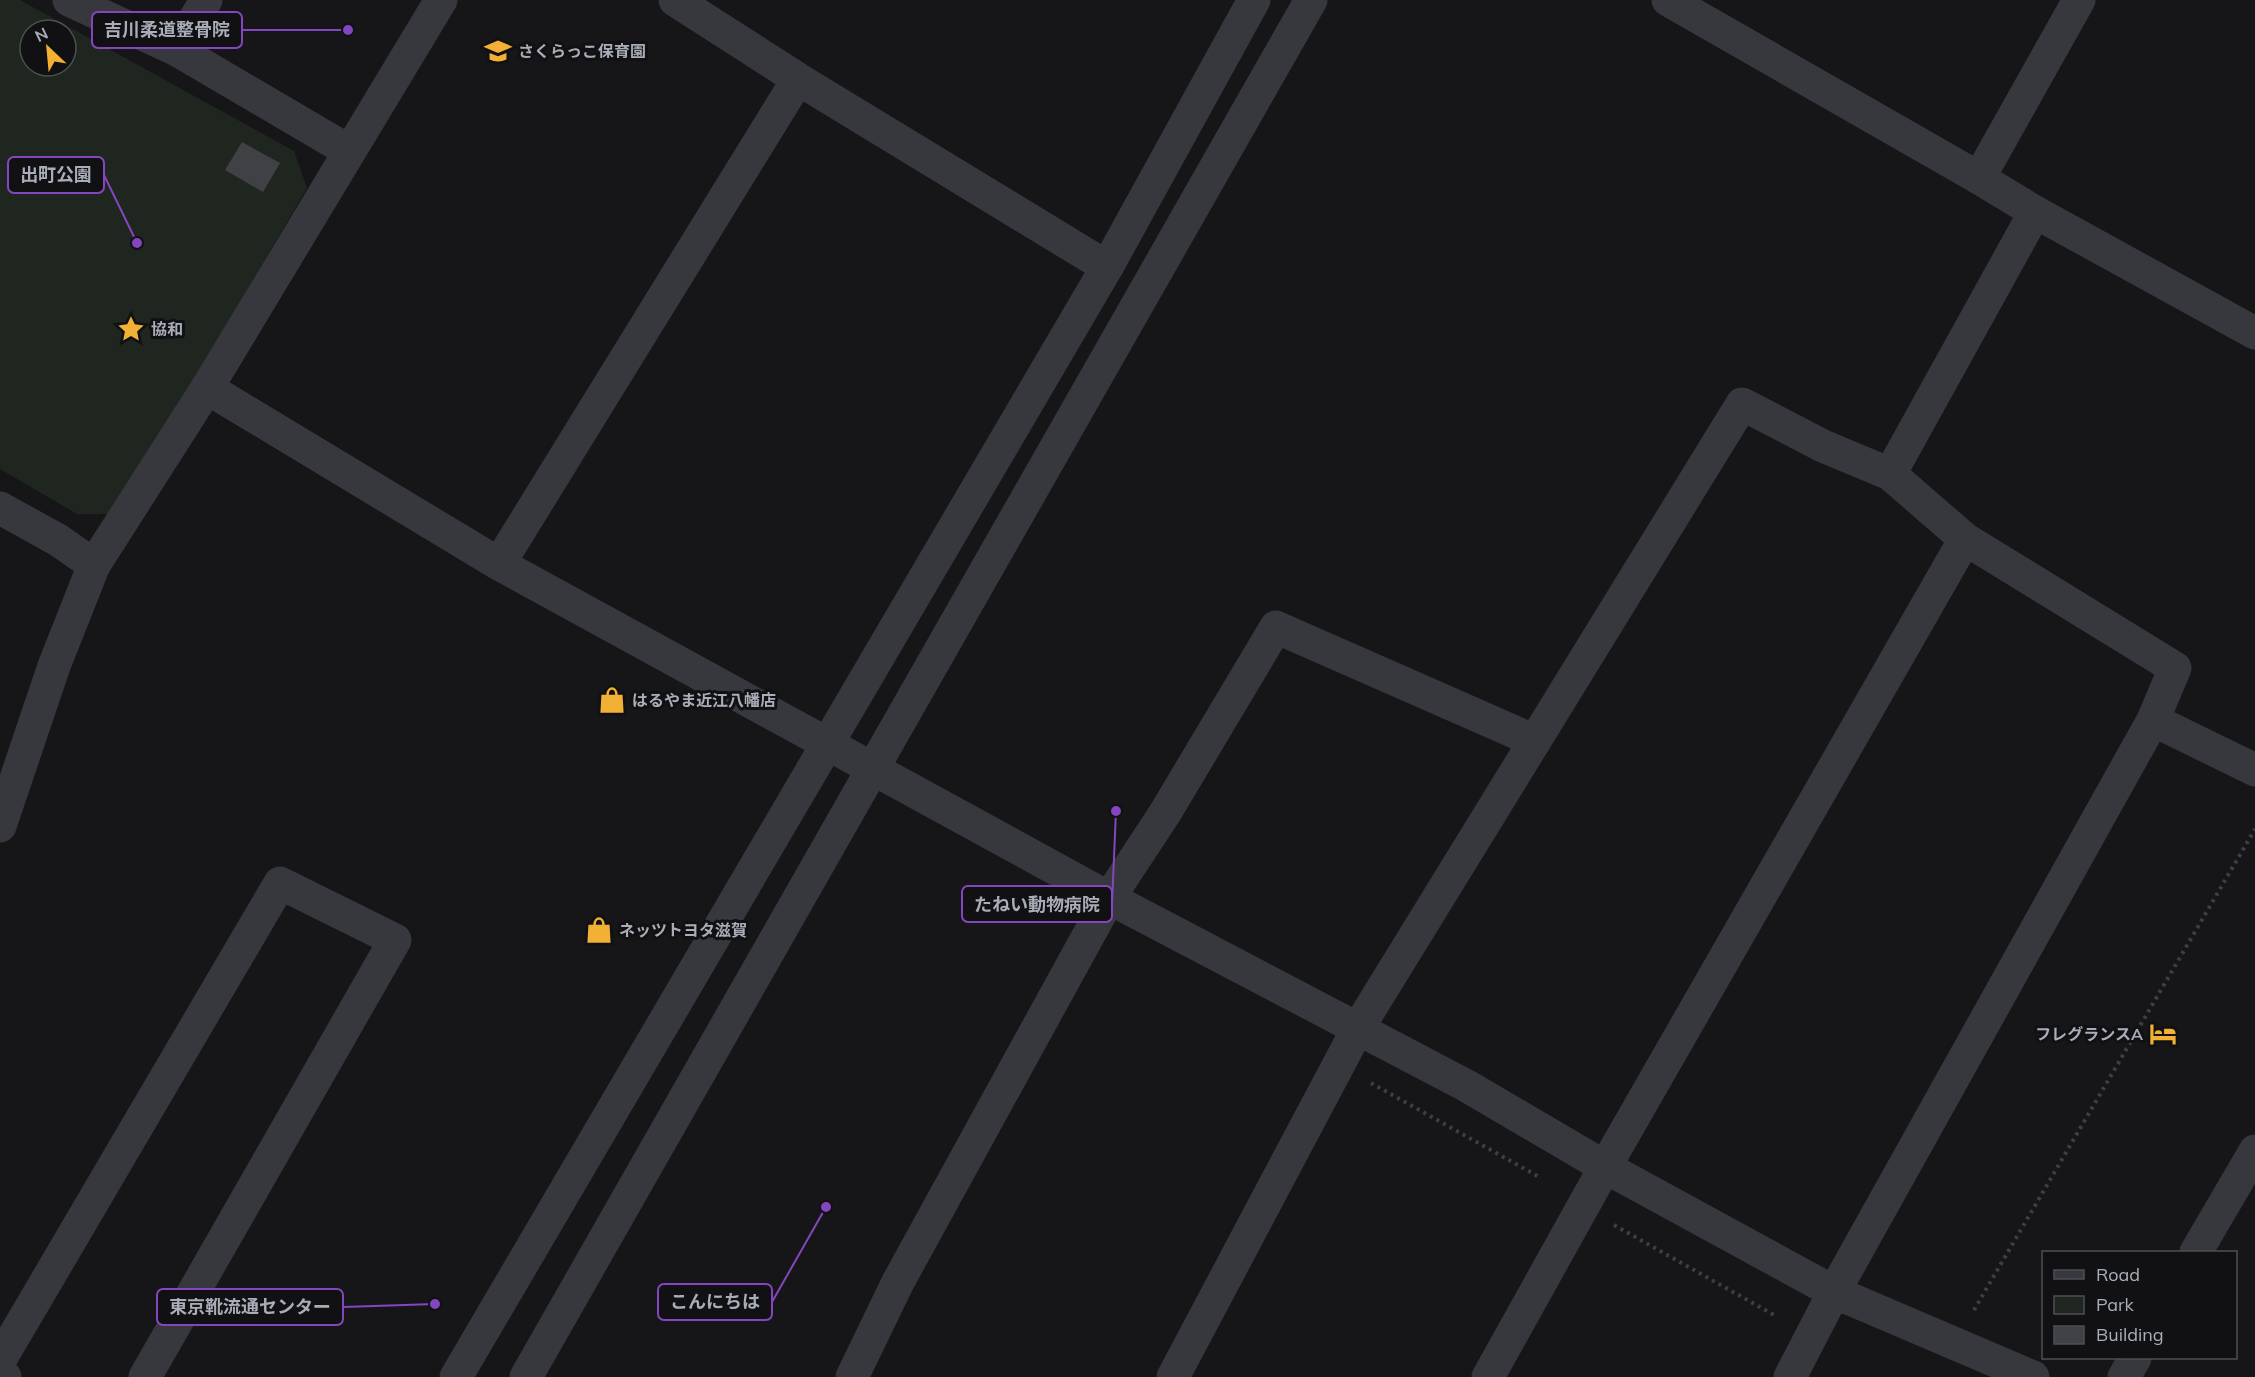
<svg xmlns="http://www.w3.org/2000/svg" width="2255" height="1377" font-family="Mulish,'Noto Sans JP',sans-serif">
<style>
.green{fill:#1e261f;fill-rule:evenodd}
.building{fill:#404145}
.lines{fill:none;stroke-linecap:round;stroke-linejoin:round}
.path{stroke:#3d3f44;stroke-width:4;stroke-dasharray:3 4.5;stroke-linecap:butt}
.minor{stroke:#37383d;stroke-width:33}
.tertiary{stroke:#37383d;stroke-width:33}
.labels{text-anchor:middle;stroke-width:6;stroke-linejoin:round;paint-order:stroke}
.poi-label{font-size:16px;font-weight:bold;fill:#a8adb8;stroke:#111113;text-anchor:start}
.leader{fill:none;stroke:#8446be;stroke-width:2}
.callout-dot{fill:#8446be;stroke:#111113;stroke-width:2}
.callout{fill:#111113;stroke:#8446be;stroke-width:2}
.callout-label{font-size:18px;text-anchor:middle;font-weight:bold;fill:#a8adb8}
</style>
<rect width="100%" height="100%" fill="#161618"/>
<path class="green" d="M0,0H20L294,151L307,188L115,514H77L0,469ZM30,30H66V66H30Z"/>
<path class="building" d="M242,142L280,163L263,192L225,170Z"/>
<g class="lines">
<path class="path" d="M1371,1083L1541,1178
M1614,1225L1774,1315
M1974,1310L2255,829"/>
<path class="minor" d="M69,0L177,50L349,151
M675,0L798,79L1107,267
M177,50L206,0
M1979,178L2079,0
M207,388L499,564L1109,898L1467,1086L1605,1167L1834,1292L2033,1377
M1890,474L2035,212
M0,508L58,540L94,565
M499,564L798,79
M2153,720L2255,770
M2196,1252L2255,1151
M0,1360L280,883L395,940L145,1377
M852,1377L898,1282L1109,898L1165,813L1276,627L1535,741
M1173,1377L1357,1030L1742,404L1823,446L1890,474L1965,539L2175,668L2153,720L1834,1292L1790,1377
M1488,1377L1605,1167L1965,539
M2124,1377L2135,1358"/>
<path class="tertiary" d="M1668,0L1979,178L2035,212L2255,333
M0,826L54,666L94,565L207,388L441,0
M0,1374L5,1377
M456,1377L1107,267L1254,0
M526,1377L1311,0"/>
</g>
<defs>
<symbol id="school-bare" viewBox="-9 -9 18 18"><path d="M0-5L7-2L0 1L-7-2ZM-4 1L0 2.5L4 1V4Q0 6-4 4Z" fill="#f2b134" stroke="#111113" stroke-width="2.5" paint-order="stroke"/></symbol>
<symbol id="sight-bare" viewBox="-9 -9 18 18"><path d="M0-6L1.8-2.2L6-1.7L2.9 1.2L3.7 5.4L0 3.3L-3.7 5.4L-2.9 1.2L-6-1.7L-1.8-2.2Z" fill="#f2b134" stroke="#111113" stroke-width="2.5" paint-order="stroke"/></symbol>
<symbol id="shop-bare" viewBox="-9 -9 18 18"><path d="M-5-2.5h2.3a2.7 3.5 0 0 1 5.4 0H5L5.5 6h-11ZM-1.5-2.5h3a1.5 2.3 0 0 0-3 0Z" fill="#f2b134" stroke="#111113" stroke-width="2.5" paint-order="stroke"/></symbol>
<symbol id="hotel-bare" viewBox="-9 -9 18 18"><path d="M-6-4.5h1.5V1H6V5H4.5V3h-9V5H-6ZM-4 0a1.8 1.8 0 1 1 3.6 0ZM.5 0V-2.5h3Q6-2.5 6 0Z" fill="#f2b134" stroke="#111113" stroke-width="2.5" paint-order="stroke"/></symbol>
</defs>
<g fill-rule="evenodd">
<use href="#school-bare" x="479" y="32" width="38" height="38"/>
<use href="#sight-bare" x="112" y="310" width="38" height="38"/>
<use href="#shop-bare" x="593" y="681" width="38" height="38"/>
<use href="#shop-bare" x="580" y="911" width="38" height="38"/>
<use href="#hotel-bare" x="2144" y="1015" width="38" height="38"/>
</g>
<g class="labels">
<g class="poi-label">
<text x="518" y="57">さくらっこ保育園</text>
<text x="151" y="335">協和</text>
<text x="632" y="706">はるやま近江八幡店</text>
<text x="619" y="936">ネッツトヨタ滋賀</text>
<text x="2143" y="1040" text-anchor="end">フレグランスA</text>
</g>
</g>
<path class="leader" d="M348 30L242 30M137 243L104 175M1116 811L1112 904M826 1207L772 1302M435 1304L343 1307"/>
<g class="callout-dot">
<circle cx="348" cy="30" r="6"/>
<circle cx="137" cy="243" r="6"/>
<circle cx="1116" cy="811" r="6"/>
<circle cx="826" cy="1207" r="6"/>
<circle cx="435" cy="1304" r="6"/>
</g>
<g class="callout">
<rect x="92" y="12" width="150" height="36" rx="6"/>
<rect x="8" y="157" width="96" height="36" rx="6"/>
<rect x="962" y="886" width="150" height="36" rx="6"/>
<rect x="658" y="1284" width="114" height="36" rx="6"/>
<rect x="157" y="1289" width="186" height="36" rx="6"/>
</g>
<g class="callout-label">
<text x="167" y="36">吉川柔道整骨院</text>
<text x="56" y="181">出町公園</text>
<text x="1037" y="911">たねい動物病院</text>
<text x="715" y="1308">こんにちは</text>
<text x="250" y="1313">東京靴流通センター</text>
</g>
<rect x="2042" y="1251" width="195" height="108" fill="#111113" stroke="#4d4f55" stroke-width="1.5"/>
<rect x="2054" y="1270" width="30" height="9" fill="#37383d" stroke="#4d4f55" stroke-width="1.5"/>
<text x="2096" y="1281" font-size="18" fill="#a8adb8">Road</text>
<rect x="2054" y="1296" width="30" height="18" fill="#1e261f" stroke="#4d4f55" stroke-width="1.5"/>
<text x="2096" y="1311" font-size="18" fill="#a8adb8">Park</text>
<rect x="2054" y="1326" width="30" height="18" fill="#404145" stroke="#4d4f55" stroke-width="1.5"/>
<text x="2096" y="1341" font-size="18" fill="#a8adb8">Building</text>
<g transform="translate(48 48) rotate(334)"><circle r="28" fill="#111113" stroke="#4d4f55" stroke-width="1.5"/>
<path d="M0-4.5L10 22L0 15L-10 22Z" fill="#f2b134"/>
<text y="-9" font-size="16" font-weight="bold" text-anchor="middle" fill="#a8adb8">N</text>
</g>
</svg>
